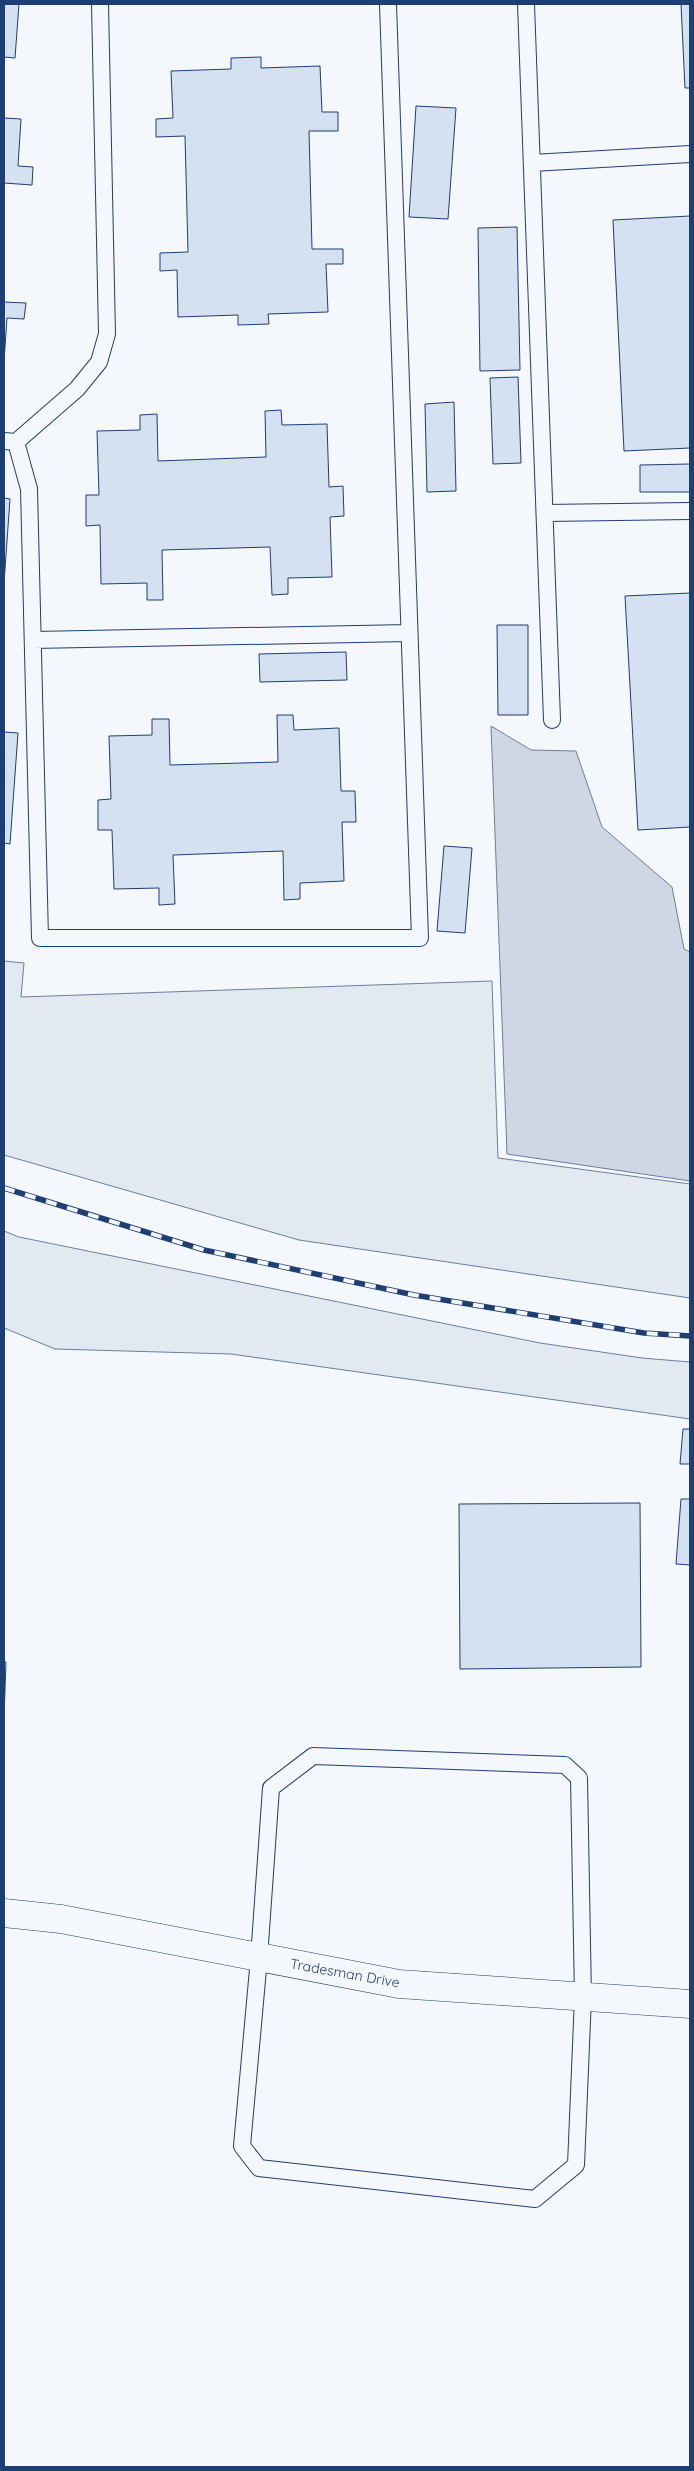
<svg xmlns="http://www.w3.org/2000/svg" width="694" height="2471" font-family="Quicksand,sans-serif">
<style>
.green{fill:#e3e9f0;stroke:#687fa3}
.water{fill:#cfd7e4;stroke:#687fa3}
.building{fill:#d5e0f0;stroke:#1d3f73}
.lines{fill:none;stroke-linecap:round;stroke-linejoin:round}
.lane-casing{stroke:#1d3f73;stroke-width:18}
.street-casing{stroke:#1d3f73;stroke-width:29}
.lane{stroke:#f4f7fb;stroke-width:16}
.street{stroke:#f4f7fb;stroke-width:28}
.rail-casing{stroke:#1d3f73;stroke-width:5.5}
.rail{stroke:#f4f7fb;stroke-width:4;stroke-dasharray:11;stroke-linecap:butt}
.labels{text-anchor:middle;stroke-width:4;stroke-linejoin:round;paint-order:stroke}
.street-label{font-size:14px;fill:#1d3f73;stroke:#f4f7fb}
</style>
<rect width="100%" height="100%" fill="#f4f7fb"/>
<path class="green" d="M4,961L24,963L21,997L492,981L498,1158L690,1184V1298L299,1240L4,1155Z
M4,1231L19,1237L540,1343L642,1358L690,1362V1419L231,1354L55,1349L4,1328Z"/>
<path class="water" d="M491,726L531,750L576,751L602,827L672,887L684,949L690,952V1181L507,1154Z"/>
<path class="building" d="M4,4H19L15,58L4,57Z
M681,4H690V88H685Z
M261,57V68L320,66L322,112H338V131H309L312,249H343V264H326L328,312L268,314L269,324L238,325V315L178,317L177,270L160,271V253L188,252L185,136L156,137V119L173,118L171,71L231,69V58Z
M416,106L456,108L448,219L409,217Z
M4,118L21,119L18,166L33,167L32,185L4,183Z
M690,216V448L624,451L613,220Z
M517,227L520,370L480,371L478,228Z
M4,302L26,303L24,319L7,318L4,361Z
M518,377L521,463L493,464L490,378Z
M454,402L456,491L427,492L425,404Z
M281,410L282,425L327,424L329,487L343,486L344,516L330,517L332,577L288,578V594L272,595L270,547L162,550L163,600H147V583L101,584L100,525L86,526V495H99L97,431L140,430V415L157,414L158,461L266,457L265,411Z
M690,464V492H640V465Z
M4,498L10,499L4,583Z
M690,593V827L638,830L625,596Z
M497,625H528V715H498Z
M346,652L347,680L260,682L259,654Z
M277,715H293L294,730L339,728L341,791H355L356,822H342L344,881L300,883V899L284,900L283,851L173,855L175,904L159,905V888L114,889L112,830H98V800L111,799L109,736L152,735V719H169L170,765L278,762Z
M4,732L18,733L10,844L4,843Z
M444,846L472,848L465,933L437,931Z
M683,1429H690V1464H680Z
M681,1499H690V1565L676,1564Z
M640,1503L641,1667L460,1669L459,1504Z
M4,1662H6L4,1716Z"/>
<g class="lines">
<defs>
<path id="lane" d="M526,4L552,720
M532,163L690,154
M4,441L16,442L77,389L99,362L107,334L100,4
M16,442L29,489L40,938H420L388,4
M545,513L690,511
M33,640L409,633
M313,1756L565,1765L579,1778L583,1997L576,2165L535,2199L259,2168L242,2146L259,1958L271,1788Z"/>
<path id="street" d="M4,1913L61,1919L399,1984L690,2004"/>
</defs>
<use href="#lane" class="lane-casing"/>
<use href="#street" class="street-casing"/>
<use href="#lane" class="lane"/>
<use href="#street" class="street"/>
<defs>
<path id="rail" d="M4,1188L204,1250L414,1295L644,1333L690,1336"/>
</defs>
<use href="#rail" class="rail-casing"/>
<use href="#rail" class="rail"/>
</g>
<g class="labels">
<g class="street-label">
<text transform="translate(345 1973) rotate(10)" y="5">Tradesman Drive</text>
</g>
</g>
<rect width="694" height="2471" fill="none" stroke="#1d3f73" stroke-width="10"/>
</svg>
